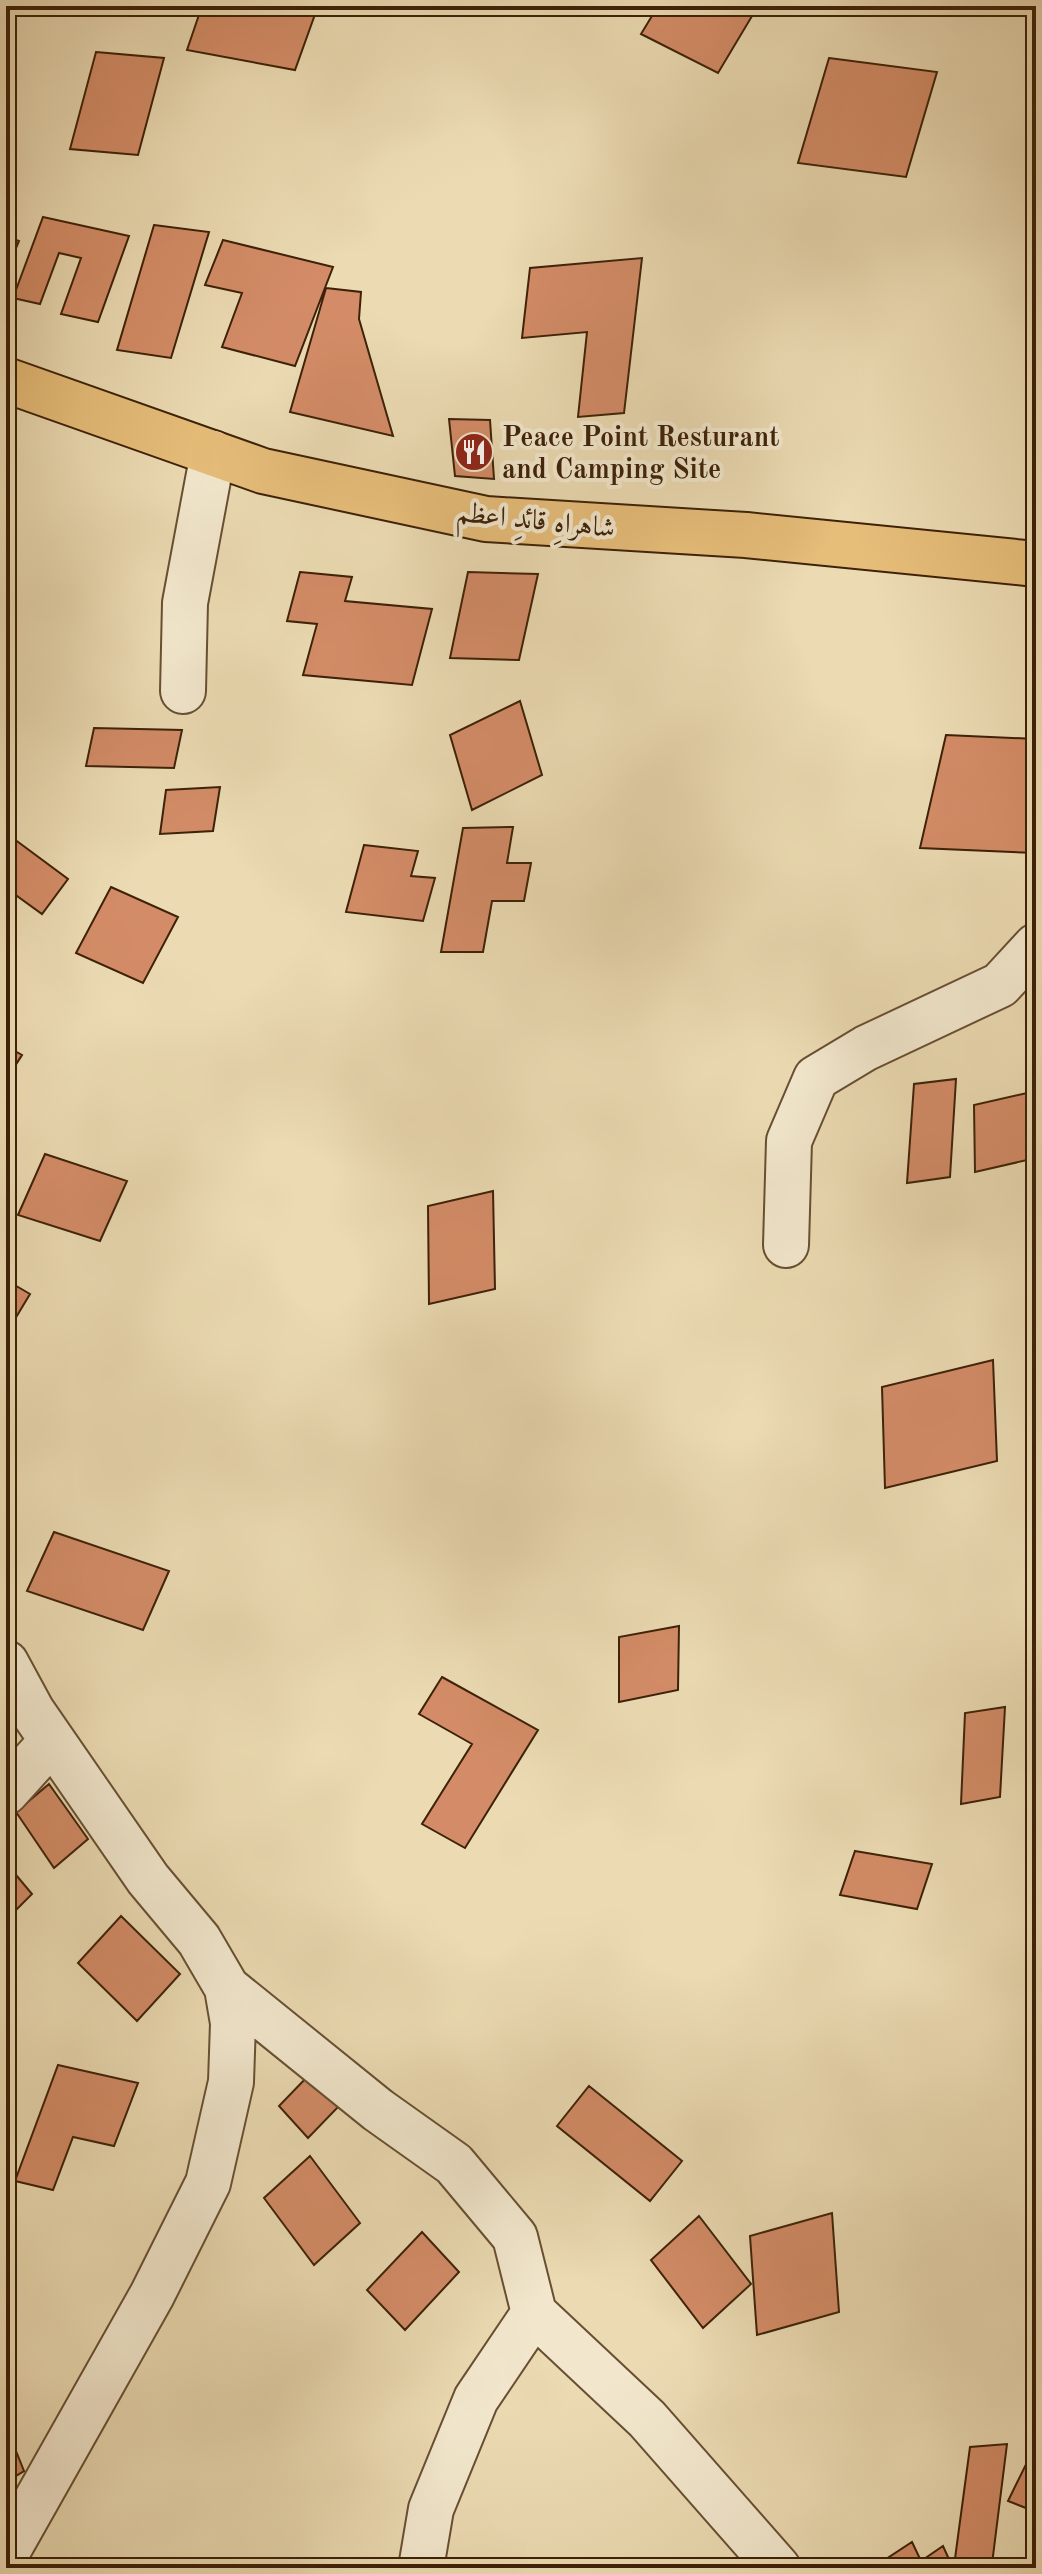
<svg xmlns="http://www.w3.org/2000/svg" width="1042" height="2574" font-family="'Old Standard TT',Amiri,serif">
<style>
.building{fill:#d38c67;stroke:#3d2108;stroke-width:2}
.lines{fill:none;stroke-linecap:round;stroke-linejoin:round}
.minor-casing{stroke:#684f32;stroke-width:48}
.highway-casing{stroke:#3d2108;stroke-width:48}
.minor{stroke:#f2e7cd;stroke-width:44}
.highway{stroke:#e6bd79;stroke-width:44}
.labels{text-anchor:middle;stroke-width:8;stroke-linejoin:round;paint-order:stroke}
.poi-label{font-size:28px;font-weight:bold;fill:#3d2108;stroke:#f2e7cd;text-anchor:start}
.street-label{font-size:28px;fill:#3d2108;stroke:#f2e7cd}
</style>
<rect width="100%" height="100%" fill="#ebdab2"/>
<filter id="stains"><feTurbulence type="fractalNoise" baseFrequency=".0025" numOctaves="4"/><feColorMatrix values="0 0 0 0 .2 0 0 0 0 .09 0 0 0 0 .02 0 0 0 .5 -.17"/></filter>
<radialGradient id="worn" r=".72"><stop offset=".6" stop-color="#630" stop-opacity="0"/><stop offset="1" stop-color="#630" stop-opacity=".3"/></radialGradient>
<path class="building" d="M202,6H318L295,70L187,50Z
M658,6H758L718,73L641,34Z
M96,52L164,58L138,155L70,149Z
M829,58L937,72L906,177L798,163Z
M43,217L129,236L98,322L61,314L81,258L59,253L40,304L13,298Z
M154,225L209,232L171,358L117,350Z
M6,236L19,241L6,272Z
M223,240L333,267L295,366L222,347L242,293L205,285Z
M642,258L624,413L578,417L587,332L522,338L530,268Z
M326,288L361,292L359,319L393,436L290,412Z
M449,419L490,420L494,479L455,476Z
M300,572L352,577L345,601L432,609L412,685L303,675L317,624L287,621Z
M468,572L538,574L519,660L450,658Z
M520,701L542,775L472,810L450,735Z
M94,728L182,730L174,768L86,766Z
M946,735L1036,739V853L920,848Z
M220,787L213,831L160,834L166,790Z
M513,827L507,863H531L524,901H492L483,952H441L463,828Z
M6,833L68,879L42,914L6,888Z
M364,845L418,851L411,876L435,878L423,921L346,912Z
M111,887L178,917L143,983L76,953Z
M6,1046L22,1055L6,1080Z
M956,1079L950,1177L907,1183L914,1084Z
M1036,1091V1158L975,1172L974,1105Z
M45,1154L127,1181L100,1241L18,1215Z
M493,1191L495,1289L429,1304L428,1206Z
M6,1280L30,1294L6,1334Z
M993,1360L997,1461L885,1488L882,1387Z
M54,1532L169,1571L143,1630L27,1591Z
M679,1626L678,1690L619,1702V1637Z
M442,1677L538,1730L465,1848L422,1824L472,1744L419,1714Z
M1005,1707L1000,1797L961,1804L965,1713Z
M49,1784L88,1839L54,1868L16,1812Z
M855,1851L932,1864L917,1909L840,1895Z
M6,1863L32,1894L6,1920Z
M121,1916L180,1974L137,2021L78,1963Z
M58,2065L138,2083L114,2146L73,2137L53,2190L15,2181Z
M309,2075L338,2107L308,2138L279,2106Z
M589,2086L682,2161L650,2201L557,2126Z
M310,2156L360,2223L314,2265L264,2198Z
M832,2213L839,2312L757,2335L750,2236Z
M699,2216L751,2284L703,2328L651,2260Z
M422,2232L459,2272L405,2330L367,2290Z
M6,2426L24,2471L6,2482Z
M1007,2444L992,2564L954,2566L970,2447Z
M1032,2452L1036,2454V2512L1008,2501Z
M912,2542L921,2561L943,2546L953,2568H878L877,2565Z
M436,2555L485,2568H431Z"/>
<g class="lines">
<defs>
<path id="minor" d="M183,691L185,603L213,453
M786,1245L789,1141L816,1078L866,1048L1000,985L1036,946
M6,1663L32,1711L148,1879L199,1940L227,1988L233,2023L231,2082L208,2183L152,2295L6,2554
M6,1792L52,1741
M227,1988L378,2110L454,2164L515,2237L534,2313L647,2419L778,2568
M421,2568L431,2509L476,2399L534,2313"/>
<path id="highway" d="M6,380L263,471L486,519L746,535L1036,564"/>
</defs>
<use href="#minor" class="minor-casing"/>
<use href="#highway" class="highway-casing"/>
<use href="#minor" class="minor"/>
<use href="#highway" class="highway"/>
</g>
<defs>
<symbol id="restaurant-disc" viewBox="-11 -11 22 22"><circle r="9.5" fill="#8f2418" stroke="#f2e7cd"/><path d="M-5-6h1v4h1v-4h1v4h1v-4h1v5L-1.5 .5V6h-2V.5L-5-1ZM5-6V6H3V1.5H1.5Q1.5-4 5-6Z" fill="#fff"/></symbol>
</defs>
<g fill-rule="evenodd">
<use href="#restaurant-disc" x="452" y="430" width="44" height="44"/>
</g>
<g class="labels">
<g class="poi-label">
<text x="502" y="446">Peace Point Resturant<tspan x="502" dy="32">and Camping Site</tspan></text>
</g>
<g class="street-label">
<text transform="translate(536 519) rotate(6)" y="10">شاہراہِ قائدِ اعظم</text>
</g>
</g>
<rect width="1042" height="2574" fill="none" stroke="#ebdab2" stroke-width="32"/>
<rect x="8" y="8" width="1026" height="2558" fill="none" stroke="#3d2108" stroke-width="4"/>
<rect x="16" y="16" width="1010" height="2542" fill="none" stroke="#3d2108" stroke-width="2"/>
<rect width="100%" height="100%" filter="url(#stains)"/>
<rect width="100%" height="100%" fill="url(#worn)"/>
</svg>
